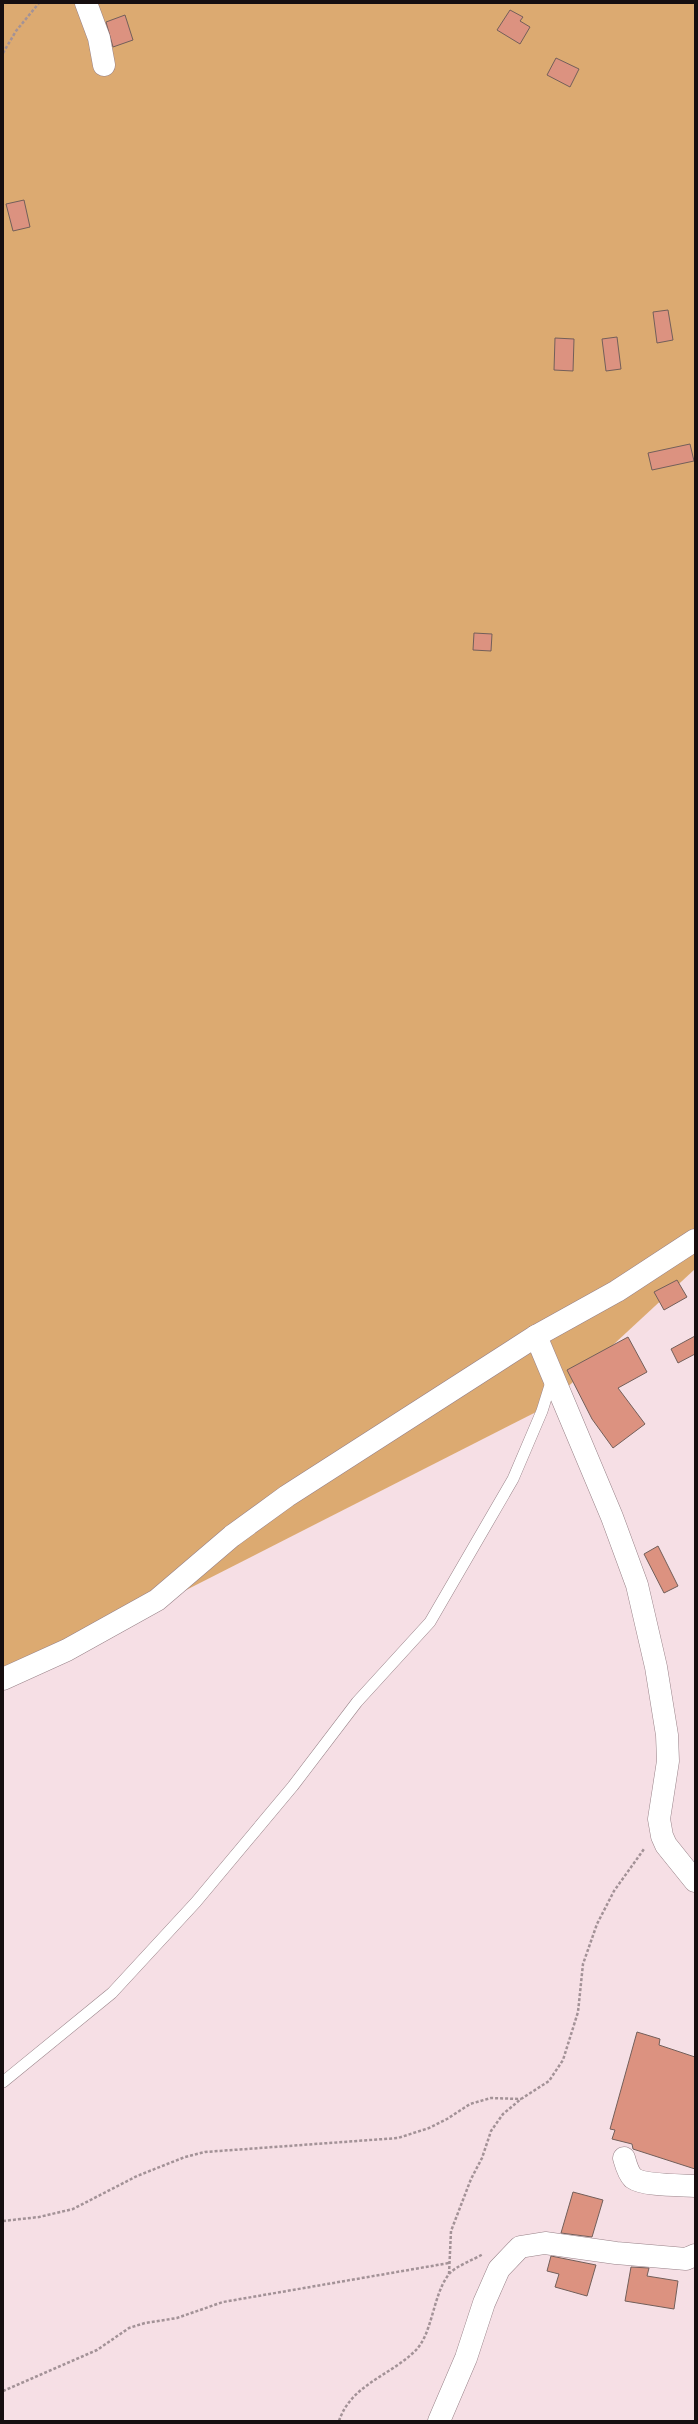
<svg xmlns="http://www.w3.org/2000/svg" width="698" height="2424" font-family="'Public Sans',sans-serif">
<style>
.forest{fill:#dcaa71}
.building{fill:#dc9280;stroke:#735f5a}
.lines{fill:none;stroke-linecap:round;stroke-linejoin:round}
.lane-casing{stroke:#988288;stroke-width:12}
.street-casing{stroke:#988288;stroke-width:23}
.secondary-casing{stroke:#988288;stroke-width:23}
.path{stroke:#a39297;stroke-width:2.5;stroke-dasharray:3 2;stroke-linecap:butt}
.lane{stroke:#fff;stroke-width:11}
.street{stroke:#fff;stroke-width:22}
.secondary{stroke:#fff;stroke-width:22}
</style>
<rect width="100%" height="100%" fill="#f6dfe5"/>
<path class="forest" d="M3,3H695V1269L546,1407L3,1683Z"/>
<path class="building" d="M510,10L523,17L520,21L530,27L520,44L497,30Z
M125,15L133,40L113,47L106,22Z
M556,58L579,69L570,87L547,75Z
M24,200L30,227L13,231L6,204Z
M668,310L673,340L657,343L653,312Z
M617,337L621,369L606,371L602,339Z
M555,338L574,339L573,371L554,370Z
M690,444L694,461L652,470L648,453Z
M474,633L492,634L491,651L473,650Z
M677,1280L687,1297L664,1310L654,1292Z
M695,1336V1354L678,1363L671,1349Z
M628,1337L647,1372L618,1388L645,1424L613,1448L592,1419L567,1370Z
M658,1546L678,1586L664,1593L644,1554Z
M637,2032L660,2039L659,2045L695,2057V2169L633,2149L632,2144L612,2139L615,2130L610,2129Z
M573,2192L603,2200L592,2237L561,2233Z
M551,2256L596,2265L587,2296L555,2287L559,2274L547,2271Z
M631,2267L649,2268L647,2276L678,2281L674,2309L625,2301Z"/>
<g class="lines">
<defs>
<path id="lane" d="M3,2082L112,1993L196,1902L293,1786L357,1702L430,1622L513,1479L542,1411L552,1379"/>
<path id="street" d="M86,3L99,38L104,65
M536,1336L612,1517L637,1585L656,1667L667,1735L668,1761L659,1819L662,1836L666,1845L695,1881
M624,2158C626,2165 628,2173 633,2178C644,2186 681,2185 695,2186
M439,2421L466,2358L484,2303L499,2269L520,2247L545,2243L616,2253L686,2259L695,2255"/>
<path id="secondary" d="M3,1679L67,1650L157,1600L232,1536L287,1496L536,1336L617,1291L695,1240"/>
</defs>
<use href="#lane" class="lane-casing"/>
<use href="#street" class="street-casing"/>
<use href="#secondary" class="secondary-casing"/>
<path class="path" d="M3,53L16,31L39,3
M3,2221L39,2217L73,2209L137,2176L185,2157L205,2152L398,2138L429,2128L447,2119L470,2104L491,2098L521,2099
M449,2274L451,2231L471,2179L482,2158L491,2131L503,2114L521,2099L549,2081L563,2060L578,2012L583,1964L597,1924L614,1891L644,1849
M3,2391L97,2350L129,2328L145,2323L177,2318L223,2302L449,2263
M339,2421C351,2385 389,2376 414,2352C433,2335 432,2296 449,2274C456,2266 473,2260 483,2254"/>
<use href="#lane" class="lane"/>
<use href="#street" class="street"/>
<use href="#secondary" class="secondary"/>
</g>
<rect width="698" height="2424" fill="none" stroke="#160e10" stroke-width="8"/>
</svg>
